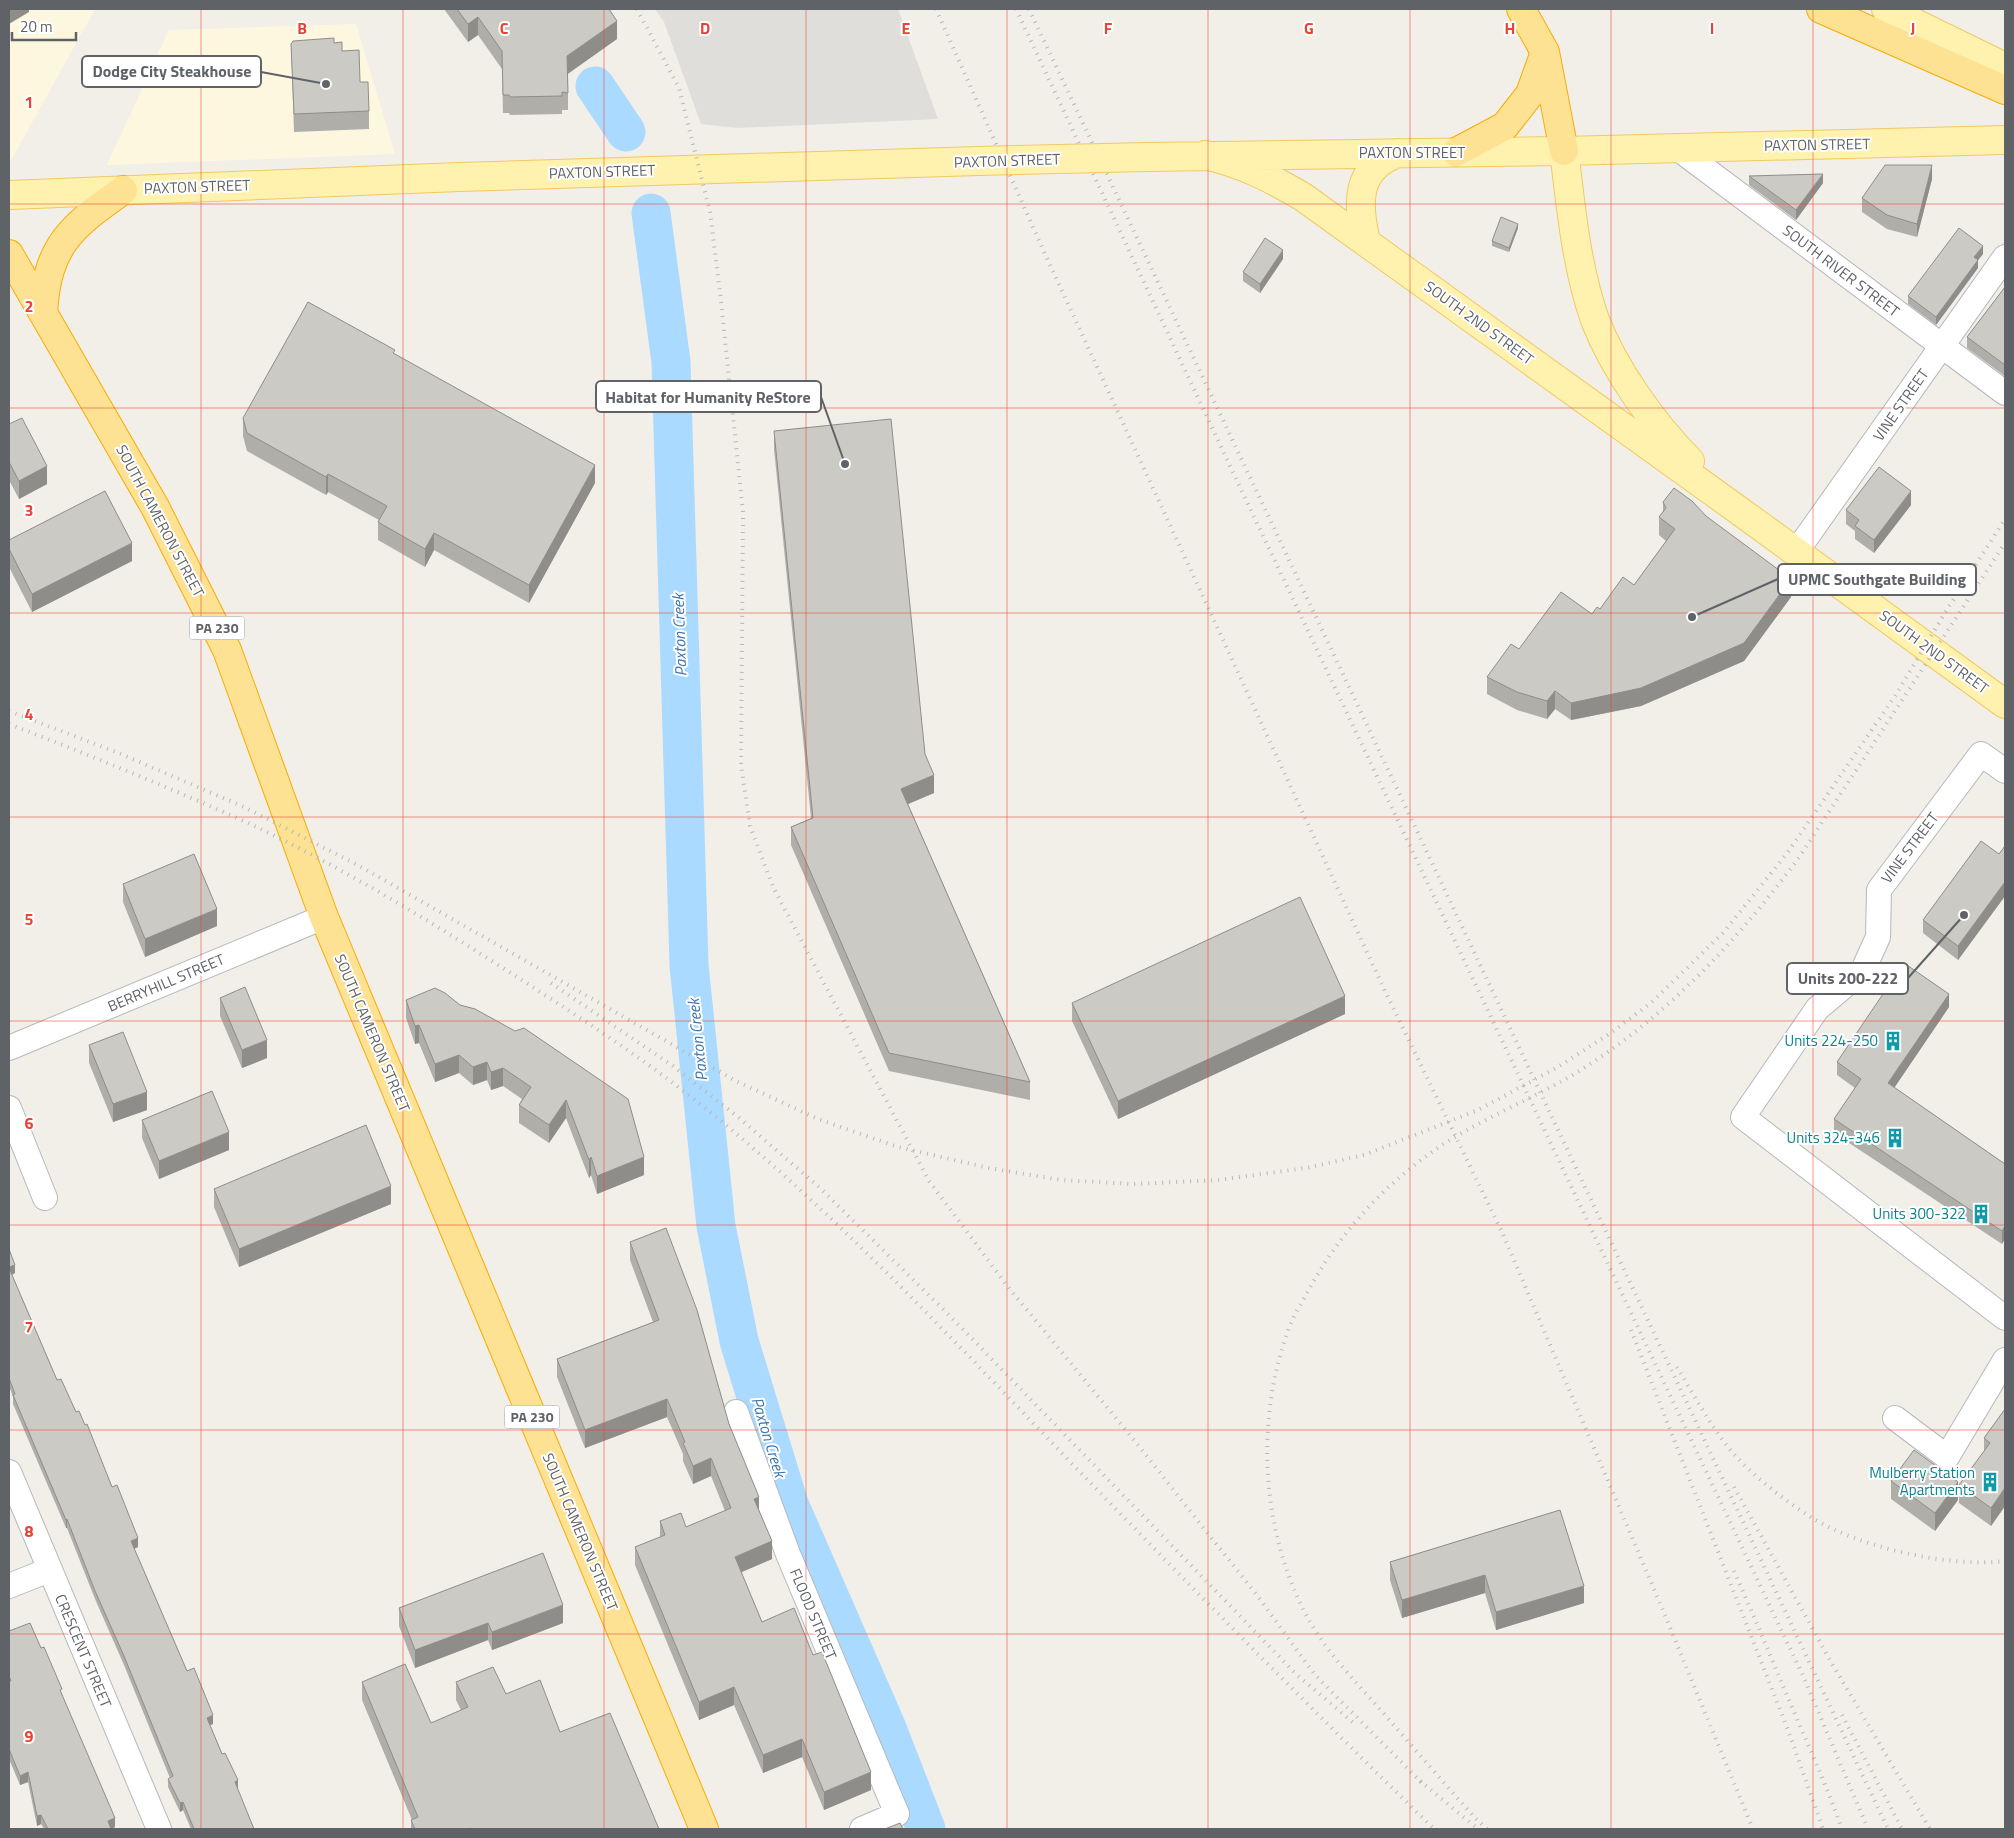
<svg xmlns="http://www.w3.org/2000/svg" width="2014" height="1838" font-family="'Titillium Web',sans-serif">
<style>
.commercial{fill:#fef7e0}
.industrial{fill:#e0deda}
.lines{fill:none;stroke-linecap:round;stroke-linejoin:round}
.river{stroke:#aadaff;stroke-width:39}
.street-casing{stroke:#b5b8bc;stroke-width:26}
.primary-casing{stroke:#f2c960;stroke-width:30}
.highway-casing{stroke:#f9ab00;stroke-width:30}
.street{stroke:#fff;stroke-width:24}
.primary{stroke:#fff2af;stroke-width:28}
.highway{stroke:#fde293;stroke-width:28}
.rail{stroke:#b6b7b8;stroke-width:4;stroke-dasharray:1 6;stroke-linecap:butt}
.primary-bridge-casing{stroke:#f2c960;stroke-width:30;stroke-linecap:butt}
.primary-bridge{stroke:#fff2af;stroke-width:28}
.wall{fill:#afaea9}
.shaded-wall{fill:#8f8d8a}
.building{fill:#cccac5;stroke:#8f8d8a}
.grid{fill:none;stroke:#ea4335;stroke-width:1;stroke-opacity:0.55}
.labels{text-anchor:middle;stroke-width:4;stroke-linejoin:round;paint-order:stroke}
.shield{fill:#fff;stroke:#8f9295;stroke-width:1}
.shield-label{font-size:14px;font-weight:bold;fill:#5f6368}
.street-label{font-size:15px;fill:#5f6368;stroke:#fff}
.culture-label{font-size:15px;fill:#0d838f;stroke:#fff;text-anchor:end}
.water-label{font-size:16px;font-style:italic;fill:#4174aa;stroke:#fff}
.grid-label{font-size:16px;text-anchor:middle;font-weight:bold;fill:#ea4335;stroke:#fff;stroke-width:4;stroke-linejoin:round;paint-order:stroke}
.leader{fill:none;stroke:#5f6368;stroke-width:2}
.callout-dot{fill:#5f6368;stroke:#fff;stroke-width:2}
.callout{fill:#fff;stroke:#5f6368;stroke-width:2}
.callout-label{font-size:16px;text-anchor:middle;font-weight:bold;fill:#5f6368}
</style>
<rect width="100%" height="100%" fill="#f1efe8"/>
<path class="commercial" d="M9,9H95L9,164Z
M356,24L395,154L107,165L169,30Z"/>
<path class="industrial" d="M655,9H898L938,119L737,128L701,124L664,22Z"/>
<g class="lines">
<path class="river" d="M595,86L626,132
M651,213L671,362L689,965L716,1226L739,1341L789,1504L886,1726L926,1829"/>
<defs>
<path id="street" d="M1677,148L2005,393
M1796,552L2005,257
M2005,771L1981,754L1879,890L1878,937L1863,970L1817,1009L1743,1117L2005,1318
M9,1048L324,917
M9,1108L45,1198
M736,1412L788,1554L897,1814L862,1829
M1895,1418L1947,1457L2005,1360
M9,1472L159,1829
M9,1586L49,1570"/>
<path id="primary" d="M1886,9L2005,67
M1564,151C1571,207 1576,266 1595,320C1614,369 1653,424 1690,461
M1205,155C1241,163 1271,178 1303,197L1741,512L2005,704
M1147,157L1564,151L2005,140
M9,195L459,177L978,161
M1366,242C1357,204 1355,168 1398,153"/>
<path id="highway" d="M1521,9L1545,52L1564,151
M1821,9L2005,90
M1456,152L1505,126L1530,94L1545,52
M9,254L155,507L227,650L324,917L704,1829
M43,313C47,245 71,227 123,190"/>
</defs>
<use href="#street" class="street-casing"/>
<use href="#primary" class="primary-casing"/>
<use href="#highway" class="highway-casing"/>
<use href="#street" class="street"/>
<use href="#primary" class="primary"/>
<use href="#highway" class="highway"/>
<path class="rail" d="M637,9L679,88L710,212L721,301L743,512L741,765L750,826L773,887L929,1181L1008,1287L1134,1440L1259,1598L1315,1675L1425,1786
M936,9L1045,254L1384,989L1502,1232L1657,1596L1753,1829
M1016,9L1229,464L1804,1678L1868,1829
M1029,9L1888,1829
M9,711L121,754L244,807L356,864L736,1081L818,1119L898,1147L989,1168L1061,1180L1133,1184L1218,1180L1306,1168L1364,1155L1478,1110L1558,1067L1612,1032L1652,1002L1723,933L1788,852L1897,693L1946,611L2005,519
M9,724C89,755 168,787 246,822C340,866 430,921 517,977C576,1015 635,1053 690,1096C822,1200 938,1324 1054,1445C1179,1575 1305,1703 1434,1829
M551,983L673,1066L738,1117L819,1187L952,1318L1296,1674L1356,1725
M1631,1330L1788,1730L1823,1829
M1677,1367C1693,1394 1709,1423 1728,1447C1750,1474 1780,1497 1809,1516C1857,1547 1949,1568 2005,1561
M1734,1487L1831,1662L1930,1829
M1734,1571C1754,1616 1772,1660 1791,1705C1809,1747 1827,1787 1842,1829
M1842,1715L1902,1829
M1420,1781L1478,1829
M1487,1829L1475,1818C1443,1782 1411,1745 1379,1708C1352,1678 1324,1649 1305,1613C1260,1525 1255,1415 1291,1323C1295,1313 1301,1304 1306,1295C1335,1240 1375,1194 1425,1157C1466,1126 1519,1105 1564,1080C1658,1026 1734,945 1798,859L2005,543"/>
<defs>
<path id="primary-bridge" d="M978,161L1147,157"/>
</defs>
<use href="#primary-bridge" class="primary-bridge-casing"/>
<use href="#primary-bridge" class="primary-bridge"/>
</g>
<path class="wall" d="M444,9H609L617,39L568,74V110H562V114L510,115L509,113H503L502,69L478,35L468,42Z
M334,43L342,51L360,82L369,111V129L294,132L291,44Z
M1749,176L1823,183L1796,220L1749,185Z
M1932,179L1917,237L1887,229L1862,212V198Z
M1518,228L1509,252L1492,246V241Z
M1983,254L1978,260V268L1936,325L1908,304V296Z
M1283,259L1260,293L1243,281V272Z
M2005,287V376L1967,348V337Z
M395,354L595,483L529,603L434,550L425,567L378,540V522L379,520L328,492L326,495L247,451L243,436V418Z
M9,424L47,484L19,499L9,480Z
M774,431L925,754L934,793L908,804L1030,1082V1100L889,1071L791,845V827L811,818L774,449Z
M1663,502L1706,516L1791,597L1744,661L1641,706L1571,720L1555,709L1547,719L1517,710L1487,694V677L1519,649L1592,614L1634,585L1666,541L1659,535V517L1663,511Z
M1911,505L1874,553L1855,539V531L1846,524V510Z
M9,540L132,561L32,612L9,567Z
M2005,846V896L1958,960L1923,933V920L1999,854Z
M123,884L217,926L145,957L123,902Z
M220,998L267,1058L242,1068L220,1016Z
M406,1000L460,1005L475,1009L644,1175L597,1194L591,1175L589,1178L566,1118L549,1143L519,1123V1105L522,1099L503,1086L491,1090L487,1080L473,1085L459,1073L435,1082L419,1043L415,1044L406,1018Z
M1072,1003L1345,1014L1118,1119L1072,1021Z
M1949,1007L1894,1088L2005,1164L2002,1244L1834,1133V1119L1855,1088L1837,1075V1062Z
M89,1045L147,1110L113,1122L89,1063Z
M142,1120L229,1150L159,1179L142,1138Z
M214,1189L391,1204L239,1267L214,1207Z
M630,1242L729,1424L759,1510L772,1559L741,1572L762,1622L813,1655L871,1790L824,1810L802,1757L763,1773L734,1705L699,1720L635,1565V1547L660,1537V1521L686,1527L725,1511L711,1476L693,1484L683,1461V1454L667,1417L585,1448L557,1377V1359L653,1322L630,1260Z
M9,1249L15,1273L12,1275L57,1380L76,1412L112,1487L138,1547L134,1549L187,1671L213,1724L210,1725L254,1829H191L183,1810L180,1812L168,1787V1779L170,1778L124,1665L95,1599L67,1528H66L13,1404V1397L9,1386Z
M2005,1409V1506L1991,1526L1959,1503V1485L1984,1452V1438Z
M1891,1481L1958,1500L1935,1531L1891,1499Z
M1560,1510L1584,1603L1496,1630L1485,1593L1402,1618L1390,1580V1562Z
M399,1608L563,1623L492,1650L488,1640L415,1668L399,1626Z
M9,1631L41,1648L62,1695L115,1827L111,1829H44L41,1824L37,1826L28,1782L20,1785L9,1759Z
M362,1682L431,1723L461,1710L456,1700V1682L506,1694L560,1732L659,1829H411V1820H412L362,1700Z"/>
<path class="shaded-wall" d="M9,9H29V12L9,24Z
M478,17V35L468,42V24Z
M617,21V39L567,74V56Z
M1932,165V179L1917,237V224Z
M1823,174V183L1796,220V210Z
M1518,224V228L1509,252V248Z
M1983,246V254L1974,265V257Z
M1283,250V259L1260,293V284Z
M1978,260V268L1936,325V317Z
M595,465V483L529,603V585Z
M47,466V484L19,499V481Z
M328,474V492L326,495V477Z
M1911,491V505L1874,553V540Z
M434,533V550L425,567V549Z
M132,543V561L32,612V594Z
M1791,579V597L1744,661L1641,706L1571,720V703Z
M1555,691V709L1547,719V701Z
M934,775V793L901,807V789Z
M2005,882V896L1958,960V946Z
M217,909V926L145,957V939Z
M1949,994V1007L1888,1097V1083Z
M1345,996V1014L1118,1119V1101Z
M419,1025V1043L415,1044V1026Z
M267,1040V1058L242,1068V1050Z
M459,1055V1073L435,1082V1064Z
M487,1062V1080L473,1085V1067Z
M503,1068V1086L491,1090V1072Z
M147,1092V1110L113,1122V1104Z
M566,1100V1118L549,1143V1125Z
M229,1132V1150L159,1179V1161Z
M591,1157V1175L589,1178V1160Z
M644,1157V1175L597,1194V1176Z
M391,1186V1204L239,1267V1249Z
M2005,1226V1239L2002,1244V1231Z
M15,1265V1273L9,1276V1267Z
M667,1399V1417L585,1448V1430Z
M711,1458V1476L693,1484V1466Z
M1958,1482V1500L1935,1531V1513Z
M2005,1488V1506L1991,1526V1508Z
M759,1497V1515L754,1499Z
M67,1519V1528H66V1520Z
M138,1538V1547L131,1550V1541Z
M772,1541V1559L735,1575V1557Z
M1485,1575V1593L1402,1618V1600Z
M1584,1586V1603L1496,1630V1612Z
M563,1605V1623L492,1650V1632Z
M488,1623V1640L415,1668V1650Z
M734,1687V1705L699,1720V1702Z
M213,1715V1724L207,1726V1718Z
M802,1739V1757L763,1773V1755Z
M28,1772V1782L20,1785V1776Z
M871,1772V1790L824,1810V1792Z
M238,1780V1789L235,1782Z
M183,1802V1810L180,1812V1803Z
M41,1815V1824L37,1826V1816Z
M115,1818V1827L111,1829L108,1821Z"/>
<path class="building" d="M457,9H609L617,21L567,56L568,93L562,92V96L510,97L509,95H503L502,51L478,17L468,24Z
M334,38V43L342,42V51L359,50L360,82H368L369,111L294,114L291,44L293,41Z
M1885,165H1932L1917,224L1887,215L1862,198Z
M1823,174L1796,210L1749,176Z
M1501,217L1518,224L1509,248L1492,241Z
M1959,228L1983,246L1974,257L1978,260L1936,317L1908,296Z
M1265,238L1283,250L1260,284L1243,272Z
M2005,287V365L1967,337Z
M308,302L395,350L393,353L595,465L529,585L434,533L425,549L378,522L387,506L328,474L326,477L247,433L243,418Z
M22,418L47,466L19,481L9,462V424Z
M891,419L925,754L934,775L901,789L1030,1082L889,1053L791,827L813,818L774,431Z
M1879,467L1911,491L1874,540L1855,526L1859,520L1846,510Z
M1674,488L1692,501L1706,516L1791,579L1744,643L1641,688L1571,703L1555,691L1547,701L1517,692L1487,677L1511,644L1519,649L1561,592L1592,614L1597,607L1600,609L1623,577L1634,585L1675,529L1659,517L1666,508L1663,502Z
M105,491L132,543L32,594L9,549V540Z
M1981,841L1999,854L2005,846V882L1958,946L1923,920Z
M194,854L217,909L145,939L123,884Z
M1300,897L1345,996L1118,1101L1072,1003Z
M1904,963L1949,994L1888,1083L2005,1164V1226L2002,1231L1834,1119L1861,1079L1837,1062Z
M245,987L267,1040L242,1050L220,998Z
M435,988L445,993L460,1005L475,1009L515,1031L524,1028L628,1099L644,1157L597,1176L591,1157L589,1160L566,1100L549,1125L519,1105L531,1087L503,1068L491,1072L487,1062L473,1067L459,1055L435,1064L419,1025L415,1026L406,1000Z
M123,1032L147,1092L113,1104L89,1045Z
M212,1091L229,1132L159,1161L142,1120Z
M366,1125L391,1186L239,1249L214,1189Z
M666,1228L697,1310L729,1424L759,1497L754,1499L772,1541L735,1557L762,1622L794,1608L813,1655L822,1652L871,1772L824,1792L802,1739L763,1755L734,1687L699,1702L635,1547L665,1535L660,1521L681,1513L686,1527L731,1508L711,1458L693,1466L683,1443L685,1442L667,1399L585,1430L557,1359L659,1320L630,1242Z
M9,1249L15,1265L9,1267Z
M9,1268L57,1380L61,1379L76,1412L79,1411L85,1425L87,1424L112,1487L117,1485L138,1538L131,1541L187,1671L194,1668L213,1715L207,1718L222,1754L225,1753L238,1780L235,1782L254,1829H194L183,1802L180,1803L168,1779L173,1776L124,1656L95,1591L67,1519L66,1520L13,1395L15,1394L9,1378Z
M2005,1409V1488L1991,1508L1959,1485L1990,1443L1984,1438Z
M1914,1450L1958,1482L1935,1513L1891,1481Z
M1560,1510L1584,1586L1496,1612L1485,1575L1402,1600L1390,1562Z
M543,1553L563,1605L492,1632L488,1623L415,1650L399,1608Z
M30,1623L41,1648L44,1647L62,1689L60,1690L115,1818L108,1821L111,1829H48L41,1815L37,1816L28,1772L20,1776L9,1749V1681H11L9,1676V1631Z
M405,1664L431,1723L468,1707L456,1682L493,1667L506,1694L540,1680L560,1732L610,1713L659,1829H472L471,1828L468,1829H415L411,1820L418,1817L362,1682Z
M900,1823L903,1829H885Z"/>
<path class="grid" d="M201,9V1829M403,9V1829M604,9V1829M806,9V1829M1007,9V1829M1208,9V1829M1410,9V1829M1611,9V1829M1813,9V1829M9,204H2005M9,408H2005M9,613H2005M9,817H2005M9,1021H2005M9,1225H2005M9,1430H2005M9,1634H2005"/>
<defs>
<symbol id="building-bare" viewBox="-9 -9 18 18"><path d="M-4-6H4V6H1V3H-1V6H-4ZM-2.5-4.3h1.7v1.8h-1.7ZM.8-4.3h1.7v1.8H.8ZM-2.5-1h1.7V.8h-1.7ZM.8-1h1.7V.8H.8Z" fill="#0f9aa8" stroke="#fff" stroke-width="2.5" paint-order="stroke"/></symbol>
</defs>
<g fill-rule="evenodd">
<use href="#building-bare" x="1879" y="1027" width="28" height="28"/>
<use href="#building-bare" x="1881" y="1124" width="28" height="28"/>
<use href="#building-bare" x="1967" y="1200" width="28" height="28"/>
<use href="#building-bare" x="1976" y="1468" width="28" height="28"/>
</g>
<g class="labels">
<g class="shield">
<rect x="189.5" y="616.5" width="55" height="23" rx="4"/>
<rect x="504.5" y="1405.5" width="55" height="23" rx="4"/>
</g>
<g class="shield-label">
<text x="217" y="633">PA 230</text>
<text x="532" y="1422">PA 230</text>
</g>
<g class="street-label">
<text transform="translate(1817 145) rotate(-1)" y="5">PAXTON STREET</text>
<text x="1412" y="158">PAXTON STREET</text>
<text transform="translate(1007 161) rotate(-2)" y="5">PAXTON STREET</text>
<text transform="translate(602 172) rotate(-2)" y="5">PAXTON STREET</text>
<text transform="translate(197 187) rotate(-2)" y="5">PAXTON STREET</text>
<text transform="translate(1841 271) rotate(37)" y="5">SOUTH RIVER STREET</text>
<text transform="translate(1479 323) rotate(36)" y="5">SOUTH 2ND STREET</text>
<text transform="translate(1901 405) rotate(-55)" y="5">VINE STREET</text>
<text transform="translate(160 521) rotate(62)" y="5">SOUTH CAMERON STREET</text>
<text transform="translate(1934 652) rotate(36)" y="5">SOUTH 2ND STREET</text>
<text transform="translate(1910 848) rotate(-53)" y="5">VINE STREET</text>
<text transform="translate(166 983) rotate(-23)" y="5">BERRYHILL STREET</text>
<text transform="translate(372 1033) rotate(67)" y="5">SOUTH CAMERON STREET</text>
<text transform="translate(580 1532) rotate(67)" y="5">SOUTH CAMERON STREET</text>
<text transform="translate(813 1614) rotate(67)" y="5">FLOOD STREET</text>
<text transform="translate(83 1651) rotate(67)" y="5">CRESCENT STREET</text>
</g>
<g class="culture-label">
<text x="1878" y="1046">Units 224-250</text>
<text x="1880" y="1143">Units 324-346</text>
<text x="1966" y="1219">Units 300-322</text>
<text x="1975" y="1478">Mulberry Station<tspan x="1975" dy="17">Apartments</tspan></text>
</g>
<g class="water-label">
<text transform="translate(679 635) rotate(-92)" y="6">Paxton Creek</text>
<text transform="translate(697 1040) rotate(-96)" y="6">Paxton Creek</text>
<text transform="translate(769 1437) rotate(73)" y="6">Paxton Creek</text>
</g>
</g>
<g class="grid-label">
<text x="302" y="34">B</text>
<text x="504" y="34">C</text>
<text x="705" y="34">D</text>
<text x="906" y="34">E</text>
<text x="1108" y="34">F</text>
<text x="1309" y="34">G</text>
<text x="1510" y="34">H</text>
<text x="1712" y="34">I</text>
<text x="1913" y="34">J</text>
<text x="29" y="108">1</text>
<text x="29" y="312">2</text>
<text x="29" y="516">3</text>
<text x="29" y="720">4</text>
<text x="29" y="925">5</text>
<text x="29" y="1129">6</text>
<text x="29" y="1333">7</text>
<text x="29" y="1537">8</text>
<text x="29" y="1742">9</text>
</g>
<path class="leader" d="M326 84L261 72M845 464L821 397M1692 617L1778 579M1964 915L1908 978"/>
<g class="callout-dot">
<circle cx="326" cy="84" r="5"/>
<circle cx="845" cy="464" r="5"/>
<circle cx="1692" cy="617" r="5"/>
<circle cx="1964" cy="915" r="5"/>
</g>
<g class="callout">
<rect x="82" y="56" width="179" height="31" rx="5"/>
<rect x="596" y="381" width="225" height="31" rx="5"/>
<rect x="1778" y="564" width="198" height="31" rx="5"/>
<rect x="1787" y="963" width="121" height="31" rx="5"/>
</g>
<g class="callout-label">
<text x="172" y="77">Dodge City Steakhouse</text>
<text x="708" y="403">Habitat for Humanity ReStore</text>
<text x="1877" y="585">UPMC Southgate Building</text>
<text x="1848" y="984">Units 200-222</text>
</g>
<rect width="2014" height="1838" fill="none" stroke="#5f6368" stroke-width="20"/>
<path d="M12 32v8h64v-8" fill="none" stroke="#5f6368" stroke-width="2.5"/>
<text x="20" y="32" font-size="15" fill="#5f6368" stroke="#ffffff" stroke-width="4" paint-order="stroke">20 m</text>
</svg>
